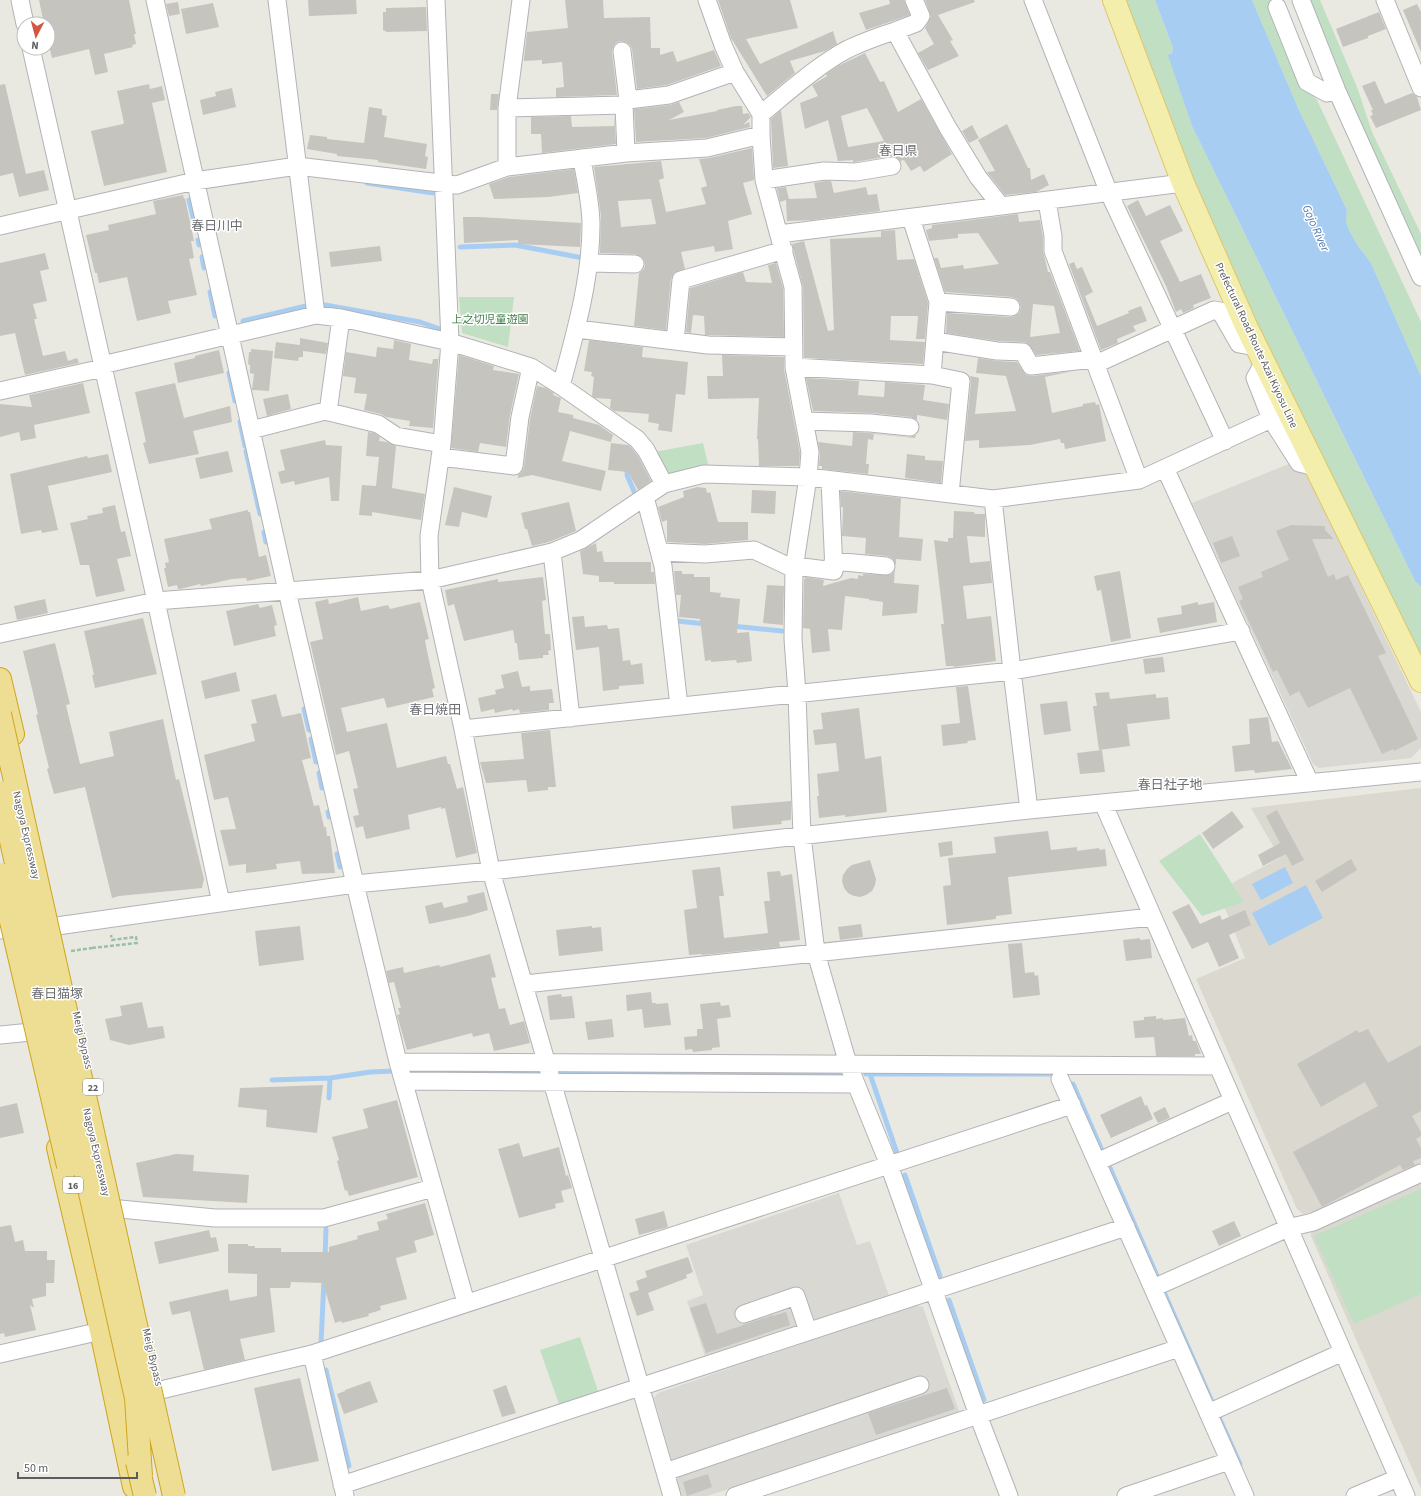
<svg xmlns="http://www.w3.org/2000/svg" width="1421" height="1496" font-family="'Source Sans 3','Noto Sans JP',sans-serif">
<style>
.industrial{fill:#d9d8d3}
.education{fill:#dad8cf}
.green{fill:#c0dfc3}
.water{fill:#a8cdf3}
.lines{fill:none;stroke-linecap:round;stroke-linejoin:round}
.stream{stroke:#a8cdf3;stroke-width:5}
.building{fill:#c6c4be;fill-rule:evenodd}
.minor-casing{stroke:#b2b3b7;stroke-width:19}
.major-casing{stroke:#dec666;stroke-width:24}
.highway-casing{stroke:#cfa51c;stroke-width:24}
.path{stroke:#9abfa7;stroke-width:2.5;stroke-dasharray:4 2;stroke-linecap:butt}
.minor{stroke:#fff;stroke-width:17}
.major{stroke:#f4eead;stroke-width:22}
.highway{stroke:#eede94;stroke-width:22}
.highway-bridge-casing{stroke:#cfa51c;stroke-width:24;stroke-linecap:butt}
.path-bridge{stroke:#9abfa7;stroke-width:2.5;stroke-dasharray:4 2;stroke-linecap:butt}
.highway-bridge{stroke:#eede94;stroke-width:22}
.labels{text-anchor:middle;stroke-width:3;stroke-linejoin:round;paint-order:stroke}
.shield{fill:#fff;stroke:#8c8d90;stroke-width:1}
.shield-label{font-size:10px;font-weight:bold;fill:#5a5c60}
.park-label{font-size:11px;fill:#3e7b45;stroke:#fff}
.street-label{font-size:11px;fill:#5a5c60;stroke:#fff}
.water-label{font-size:12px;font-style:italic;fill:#4f78b2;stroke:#fff}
.quarter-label{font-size:13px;fill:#6b6e72;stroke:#fff}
</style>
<rect width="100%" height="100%" fill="#eae9e1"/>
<path class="industrial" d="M1291,463L1305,471L1421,712V748L1411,758L1319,768L1313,764L1192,503Z
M839,1193L857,1245L870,1241L889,1296L705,1356L687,1301L703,1295L686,1245Z
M914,1305L923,1307L960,1414L707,1496H682L654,1398L658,1393Z"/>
<path class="education" d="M1421,788V1168L1326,1209L1303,1214L1297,1209L1196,979L1245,958L1225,908L1244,902L1232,883L1280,858L1251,808Z
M1421,1181V1489L1311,1236V1230Z"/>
<path class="green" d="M1123,0H1155L1173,48L1172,53L1169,55L1192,126L1415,581L1421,587V662L1231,270L1191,181Z
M1252,0H1280L1303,85L1317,100L1421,322V376L1371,263L1356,243L1348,228L1346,220L1347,210L1298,108Z
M1308,0H1320L1357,87L1372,132L1421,234V256L1346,92Z
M459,297H514L508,347L462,333Z
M703,443L709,468L667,477L654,452Z
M1200,834L1244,902L1202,916L1159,861Z
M1421,1189V1294L1354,1324L1314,1236Z
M580,1337L598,1391L559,1404L540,1350Z"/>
<path class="water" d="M1155,0H1252L1298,108L1347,210L1346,220L1348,228L1356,243L1371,263L1421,376V587L1415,581L1192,126L1168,55L1172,53L1173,48Z
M1285,867L1293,883L1261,900L1252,884Z
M1306,885L1323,918L1269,946L1252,913Z"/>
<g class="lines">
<path class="stream" d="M367,183L433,193
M189,200L194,221
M198,240L199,245
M460,247L515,245L583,258
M202,257L204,268
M210,292L215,316
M325,305L420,322L440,329
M243,321L306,306
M229,373L235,401
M240,422L245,446
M246,451L260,514
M628,466L627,475L636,496
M264,532L266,542
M677,621L706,624
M732,626L782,631
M304,709L309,730
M311,739L316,762
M319,773L322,788
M328,812L329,817
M337,854L340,867
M405,1071L543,1072
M559,1072L843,1074
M866,1074H1060
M870,1074L897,1153
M272,1080L330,1078L370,1072L394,1071
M1073,1084L1104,1155
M329,1098L330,1078
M1110,1168L1158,1278
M905,1175L940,1276
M325,1258L326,1229
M1164,1292L1213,1404
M949,1300L984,1400
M321,1343L324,1280
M326,1370L349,1466
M1218,1415L1240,1464"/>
</g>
<path class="building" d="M39,0H129L136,34H134L136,44L132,45L133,47L104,54L108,72L95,75L89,49L52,58L48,42V24H44Z
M308,0H356L357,14L309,16Z
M565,0H603L604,18L650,17L651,48H660V55L673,51L677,62L714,50L721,66L667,85L637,89L632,49L630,45L626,42L620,41L616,43L613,47L612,52L617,95L556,97V88L564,87L562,62L542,64V60L524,61V58L527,32L568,28Z
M718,0H790L798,28L746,39L760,64L833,31L837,44L825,51L790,61L795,73L767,96L731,38Z
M889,0H904L910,15L866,30L859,13L890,4Z
M925,0H974L975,2L938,15L953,40L950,41L959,56L928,70L918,53L934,44L925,28L931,17Z
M178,2L180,14L169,16L166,4Z
M213,3L219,27L186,34L181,9Z
M1417,4L1421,12V52L1403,10Z
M426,7L427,31L387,32L383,30V12H386V8Z
M1379,12L1386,29L1368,36V38L1343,47L1336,29Z
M865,53L880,82L884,81L898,112L921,99L952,154L924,172L920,166L911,171L904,160L900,161L895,157L890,156L855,162H853V160L838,161L828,120L805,129L800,103L818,96L812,85L827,76L826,74L838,66ZM867,108L884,141L848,147L841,116Z
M1375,81L1385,104L1412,93L1417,97L1421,110L1376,128L1370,116L1373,115L1371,110H1373L1362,86Z
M5,84L26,174L44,170L49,190L19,197L13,173L0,176V85Z
M149,84L150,89L162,86L165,100L152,103L167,172L104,186L91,131L123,124L124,123L117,91Z
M232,88L236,107L203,115L200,100L216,96L215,92Z
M491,94H499L497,110H490Z
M679,102L684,112L669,120L717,111V110L736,106H742L743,114L748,113L751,117L743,125L749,122L750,127L706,138L636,142L634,109L670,105Z
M369,107L382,109V115L387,116L384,137L427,144L425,156L428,157L426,169L378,162V160L337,156V154L307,149L310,135L327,137V139L364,143Z
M781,110L788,166L773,168L771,119Z
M614,115L616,144L542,153L541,134H531V117L571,116L572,127L614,126Z
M1007,124L1028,168H1030L1031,180L1044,174L1049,185L1036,192L1005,195L987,172L995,171L978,140Z
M972,125L979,138L969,143L962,131Z
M752,148L754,180L743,183L752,214L728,221L733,249L715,252L714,246L681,252L685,269L674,273L671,279L666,330L634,326L639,273L644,269L645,265L644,260L640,256L635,254L600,253L601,216L594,167L661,161L664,178L659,180L666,212L706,204L701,188L707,186L699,159L709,158ZM651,199L656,224L621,227L618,201Z
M574,169L578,193L548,197L494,199L489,184L509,177Z
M825,181H831L834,193L866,187L868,195L877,194L880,211L812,220L787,221L786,200L780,202L777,188L786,187L789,199L817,198L814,183Z
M183,195L184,199L185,198L194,241H191L194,258L189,259L197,295L168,301L171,313L137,321L127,277L99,283L97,273H95L86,235L109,230L108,225L156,214L153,201Z
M1138,200L1146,216L1170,205L1183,231L1160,241L1180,282L1201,274L1211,298L1193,305L1194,308L1183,313L1181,309L1176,312L1166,286L1127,206Z
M1018,214L1019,222L1040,220L1043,237V251L1048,272H1050L1080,351L1036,355L1031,347L1028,344L1024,342L998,341L946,333L947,313L1011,317L1015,316L1019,313L1021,308L1020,303L1017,299L1012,297L945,292L934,258H938L941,268L963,265L964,269L999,264L978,233L958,234V238L929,241L926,230L932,228V225ZM1033,304L1054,306L1060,333L1030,337Z
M463,217H479L581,223L580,247L518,244V240L464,243Z
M895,230L897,260L914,259L928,303L925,339H916L918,316H891L890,340L925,342L923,364L804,358L803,287L792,244L804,241L828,331L834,330L830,239L881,237V231Z
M380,246L382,261L331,267L329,252Z
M45,253L49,269L40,271L47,301L33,304L37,319H34L43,356L65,351L68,361L77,358L79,363L25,375L15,333L0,336V263Z
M1074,262L1077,269L1082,267L1093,292L1085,296L1097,326L1129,313L1128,311L1141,306L1147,321L1133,326L1136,331L1117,339L1118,343L1101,350L1069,264Z
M776,263L783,288L784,337L705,335L704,316L693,315L691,333L686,332L690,288L743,272L746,282L772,283L768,265Z
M300,338L328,343L326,354L303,351V357H299L298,361L274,358L276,342L300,345Z
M394,340L411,344L409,360L432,364L433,359H438L439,352L433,428L409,426L410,421L386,417L381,414L364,410L367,394L354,393L356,378L343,376L346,352L376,357L377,347L393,349Z
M589,340L643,347L642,357L688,362L685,395L676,394L672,432L658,430L659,424L648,422L649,414L614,411L610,408L611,399L595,398L592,396L594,377L591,376L592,372L584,371Z
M251,349L273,351L269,391L252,390L254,374L250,373V365L248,364L249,352H251Z
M219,350L224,373L178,383L174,363L195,358V356Z
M459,355L494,366L493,370L519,374L510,415L506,447L480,443L478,452L451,448Z
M722,355L784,357V369L800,453L799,466H759L758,439H757L759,398L708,399L707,376H723Z
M978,358L997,361L1017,362L1023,371L1026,375L1032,376L1073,371L1045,377L1052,413L1083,406V404L1095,402L1096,405L1099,404L1106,441L1065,449L1064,443H1061L1060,439L1030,445L979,448V440L965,441L971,382L970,376L979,378L975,414L1016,411L1006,376L976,373Z
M806,378L859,381L858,395L884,397L885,382L925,385L923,400L949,404L947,420L917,415V420L911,417L871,413L813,411Z
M83,383L90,413L34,425L36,438L21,441L19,432L0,437V404L32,407L29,395Z
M175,383L184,418L230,406L232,422L193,431L199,454L149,464L143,443L146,442L135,392Z
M537,386L546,388L554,393L553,395L561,398L558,412L573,415V418L599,425L613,435L611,442L570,431L562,461L606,471L601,491L532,475L518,478V475L522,472L524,467L530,419Z
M288,394L291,409L267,416L263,399Z
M368,432L374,433L380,437L379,441L387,442L396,446L392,488L425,494L421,520L372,512V516L359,515L362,485L376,486L379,457L366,456Z
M853,432L869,433L909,437L916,435L915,438L874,434L873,440L868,439L866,464H869L868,474L822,469V466H819L820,453L818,442L852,446Z
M325,440L326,445L342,446L339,501H331L329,477L295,485L294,481L281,484L278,472L285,470L280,450Z
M611,443L628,445L630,446L638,456L651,481L638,490L628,472L608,470Z
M228,451L233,472L200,479L195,458Z
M108,454L112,472L48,486L58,530L42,533L41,530L21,534L10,474L87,456L88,458Z
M907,454L925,456V460L943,461L941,483L905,478Z
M454,487L492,496L487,518L462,512L459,527L445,525Z
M697,487L706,488L707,493L710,492L718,522H748V540L705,544L667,542V520L662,522L658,507L684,497L683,491Z
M752,490L776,491L775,514L751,513Z
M840,491L901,498L899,537L923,539L921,561L896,559V565L892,558L887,556L865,554L866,538L842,536L843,507H841Z
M569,502L576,531L549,542L532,546L527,529H525L521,513Z
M115,505L121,532L125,531L131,556L117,559L125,591L96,597L89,565H80L70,523L88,519L87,516L103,513L102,508Z
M248,510V512H250L259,557L266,555L271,576L247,581L246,578L232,579L201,586L200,584L180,589H178L177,585L168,587L164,568H166L165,563L169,562L164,539L212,529L209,519Z
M954,511L974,512L975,514H985V537L967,536L970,563L990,561L992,583L963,586L967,619L991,616L996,661L954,667V666H946L941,624H944L934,540L948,542V538H953Z
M1291,525L1325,526V530L1334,539H1312L1328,577L1334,574L1336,580L1348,575L1386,653L1378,656L1418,739L1394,751L1393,749L1382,754L1350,688L1308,708L1299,691L1290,696L1277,670L1273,672L1239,601L1243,599L1238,587L1263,577L1261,572L1289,560L1276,531Z
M1232,536L1240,556L1221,563L1213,543Z
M596,543L597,552L602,551L604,562H651V572H654L655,584H614V582H599V576L583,574L580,551Z
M895,568L894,583L919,585L917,613L882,616L883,602L869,600V599L845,596L842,630L828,629L830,651L812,653L810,629L803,628L804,581L805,577L824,580L823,586L851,578L858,579V575L863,576V574L890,575L894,572Z
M674,571H682V574H694V577H710V592L721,593L720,597L740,599L737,633L749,632L752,661L737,663L736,660L711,662V660L705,661L700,619L679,617L681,595H676Z
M1120,571L1131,638L1111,642L1101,590L1097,591L1094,576Z
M543,577L546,600L542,601L545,634H550L551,650L548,651L549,655H543V658L519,660L517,643H515L513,630L464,641L454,604L448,606L445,590L498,579V582Z
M767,585L784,586L783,625L763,623Z
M358,597L361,611L388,605L390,609L420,602L429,639L425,640L426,646L435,688L432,689L434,697L387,708L384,698L341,708L347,732L387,723L397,768L446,756L448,764H450L457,789L463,787L477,853L456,858L445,808L441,809V807L408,815L410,829L366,839L363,826L356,828L353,816L359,815L353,789L358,788L349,751L336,755L310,642L323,639L315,602L328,599L329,604Z
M45,599L48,613L17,620L14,606Z
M1198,602V605L1214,602L1217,622L1160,633L1157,618L1182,614L1181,606Z
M258,604L260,608L272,605L277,625L274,626L276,636L234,646L226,611Z
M584,616L585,627L607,625L608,629L619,628L623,661L630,660L631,665L642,663L644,684L619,686V689L603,691L599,647L576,650L572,617Z
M143,618L157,674L95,688L92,675H94L84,631Z
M55,643L70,704L66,705L80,764L114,756L109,732L163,719L176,780L179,779L204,879L202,888L119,896L112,898L85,787L54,794L47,769L49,768L36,715L38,714L23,651Z
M1163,657L1165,672L1145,674L1143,659Z
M518,671L522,687L530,686V691L552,689L554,703H549V710L520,713L519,709L513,711L512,709L495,713L494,709L481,712L478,698L496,694L495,690L504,688L501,675Z
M236,672L240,691L205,699L201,681Z
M968,686L976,740L967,741L968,743L943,746L941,725L960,723L956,687Z
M1109,692L1110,699L1156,694V698L1168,697L1170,719L1127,724L1130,746L1099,750L1093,706H1097L1095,693Z
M276,694L282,717L301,713L311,758L302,760L314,806L319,805L324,827H326L327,836H330L335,873L302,874L300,861L276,864L277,869L246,873V864L229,866L220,830L236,829L228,797L214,800L204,755L255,741L251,724L257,723L251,700Z
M1067,701L1071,731L1044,735L1040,704Z
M859,708L865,759L881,756L887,812L845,817V815L819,818L817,796H819L817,774L839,771L836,743L815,745L813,730L823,729L821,713Z
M1268,717L1272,742L1278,741L1292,769L1255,773L1254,770L1235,772L1232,746L1250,744L1249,719Z
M550,730L556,787H548V790L528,792L526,780L486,783L480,762L524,759L521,733Z
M1102,750L1105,772L1080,774L1077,753Z
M791,801V820L781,821L782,824L733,829L731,806Z
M1277,810L1304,860L1292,866L1286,854L1263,866L1258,855L1280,843L1266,816Z
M1232,811L1244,827L1213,849L1202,833Z
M1048,831L1051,850L1077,847V851L1099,848L1100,850L1105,849L1107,866L1008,877L1012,914L996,916V919L947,925L943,886L951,885L948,858L996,853L994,837Z
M952,841L953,855L940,857L938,843Z
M1351,859L1357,870L1322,892L1315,881Z
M870,860L876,879L875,885L872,891L866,895L860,897L854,896L848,893L844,888L842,881L843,875L847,869L852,865Z
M720,867L724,896H719L724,938L768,933L764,901H770L767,872L780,871L781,876L792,874L800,940L779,942L780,947L702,955V954L689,955L684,910L697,908L692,870Z
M484,892L488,910L468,916L429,924L425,906L442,902L444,908L468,902L467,896Z
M1189,904L1200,924L1220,915L1222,920L1245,910L1251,925L1229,935L1239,958L1219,967L1208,942L1192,949L1172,912Z
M861,924L863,937L840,940L838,927Z
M300,926L304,960L259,966L255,931Z
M592,926V928L601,927L603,951L559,956L556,930Z
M1140,938V940L1150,939L1152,958L1126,961L1123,940Z
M1022,943L1025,973L1034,972L1035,976L1038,975L1040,995L1013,998L1008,944Z
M490,954L496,977L491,978L499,1009L505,1008L510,1025L524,1021L530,1043L494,1051L489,1033L473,1037L472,1033L407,1050L397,1015L400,1014L398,1008H401L394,982L389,983L386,971L403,967L404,973L439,965L440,967Z
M651,992L652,1003H656V1004L668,1003L671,1025L644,1028L642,1009L627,1011L626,995Z
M561,994L562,997L572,996L575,1018L550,1020L547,996Z
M142,1002L148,1028L163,1026L165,1038L129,1045L110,1040L105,1019L122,1016L120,1006Z
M720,1002L721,1006L729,1005L731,1017L717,1019L720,1047L712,1048V1050L693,1052L692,1049L685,1050L684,1037L697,1036V1029H703L700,1004Z
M1156,1016V1019L1163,1018V1020L1185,1018L1189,1036L1192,1035L1193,1041H1196L1201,1054H1195V1056H1156L1154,1037L1135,1038L1133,1021L1144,1020V1017Z
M612,1019L614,1037L588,1040L585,1022Z
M1368,1029L1388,1063L1421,1045V1111L1412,1116L1421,1132V1136L1416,1139L1421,1148V1158L1413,1161L1415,1165L1403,1170L1400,1165L1322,1207L1293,1152L1378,1106L1365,1082L1321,1107L1297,1064L1357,1030L1359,1033Z
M323,1085L317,1133L266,1127L267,1110L238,1107L240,1088Z
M1141,1096L1145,1106L1147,1105L1153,1119L1111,1138L1100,1115Z
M397,1100L418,1177L349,1196L347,1190L345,1191L337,1161L339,1160L332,1137L368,1128L363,1109Z
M17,1103L24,1133L0,1138V1107Z
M1165,1107L1170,1118L1158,1123L1153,1113Z
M519,1143L523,1157L559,1147L566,1176L568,1175L572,1188L561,1191L564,1202L555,1204L556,1208L519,1218L498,1149Z
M176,1154L194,1155L193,1171L249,1175L247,1203L143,1197L136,1163Z
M425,1203L434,1235L414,1241L417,1252L396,1258V1259L407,1299L380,1306L381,1310L368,1314L369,1316L342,1323L341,1321L335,1323L323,1283L291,1282L290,1288H270L275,1332L240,1339L245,1360L204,1370L190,1311L172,1315L169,1302L228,1289L230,1301L257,1296V1274L228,1273V1244H248V1246H255V1248H281V1252H329V1247L358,1239L357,1236L379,1230L377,1222L388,1219L386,1214Z
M664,1211L668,1227L639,1235L635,1219Z
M1234,1221L1241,1236L1219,1246L1212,1231Z
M11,1225L15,1242L23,1240L25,1251H47V1260H55L54,1283H46V1296L32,1299L34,1308L30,1305L36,1330L5,1337L4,1333L0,1334V1227Z
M209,1230L211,1238L216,1237L219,1251L159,1264L154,1242Z
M688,1257L693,1272L686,1275L687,1278L648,1293L654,1310L637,1316L629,1293L639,1290L636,1281L647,1277L645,1271Z
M706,1303L717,1334L773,1315V1316L786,1312L790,1325L706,1353L690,1308Z
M300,1378L319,1461L272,1471L254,1388Z
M370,1381L378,1402L344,1414L337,1394L345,1391V1390Z
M506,1385L516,1413L502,1417L493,1390Z
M947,1388L955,1409L876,1435L868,1413Z
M708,1474L712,1487L687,1496L683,1482Z"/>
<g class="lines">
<defs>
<path id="minor" d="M20,0L25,24
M155,0L287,591L355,884L398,1062L466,1303
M277,0L316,315
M436,0L450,342L442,444L429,536L430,580L463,729L491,871L672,1496
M707,0L723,45L735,72L761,114V135L764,180L793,287L794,367L810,452L808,477L794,569L793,639L797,694L802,836L816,953L848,1064L889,1165L978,1415L1009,1496
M914,0L921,16L916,23L895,31L948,128L978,177L1001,206
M1033,0L1109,193L1225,441
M1301,0L1337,91L1421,277
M1385,0L1421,88
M1277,7L1307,82L1327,93L1337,91
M31,48L156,601L221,903
M622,51L628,100
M507,108L624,105
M761,114C787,93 819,64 848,49C863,42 879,36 895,31
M626,153L624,105L628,100L669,95L735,72
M507,167V108L521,0
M764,180L824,171L856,172L892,166
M1047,201L1053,236V251L1139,480
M911,218L938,302L932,375L961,381L950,494
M0,226L195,181L297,166L457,185L507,167L626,153L707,148L761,135
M779,234L1183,183
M589,263L635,264
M938,302L1011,307
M577,329L708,345L794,347
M675,341L681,280L784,250
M935,341L997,351L1023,352L1031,366L1094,359
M1096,364L1214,310L1220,311L1239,344L1256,347
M102,365L316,315L341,318L450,342L531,367L561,386L637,439L646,450L664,484
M794,367L932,375
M561,386C575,334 591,279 591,225C591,202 585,180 582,158
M0,391L103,368
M328,412L341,318
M1271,419L1299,463L1316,467
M804,421L870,423L910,427
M251,430L325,411L378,424L396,436L442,444
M440,457L514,466L520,417L531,367
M1165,468L1310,783
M645,497L663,566L679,706
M993,499L1012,671L1029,810
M552,552L571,718
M660,552L705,554L754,550L794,569
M833,561L886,566
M795,566L834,571L830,480
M0,634L156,601L430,580L552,552L581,540L664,484L704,474L808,477L993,499L1139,480L1271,419L1255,378L1264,362
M463,729L1012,671L1241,631
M1103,803L1406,1496
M0,930L57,926L355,884L491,871L1029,810L1421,772
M525,984L1152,917
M0,1035L31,1032
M398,1062L1217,1066
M1060,1079L1245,1496
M404,1081L856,1084
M1097,1162L1232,1101
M120,1209L215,1218H324L433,1188
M1153,1288L1288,1228L1313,1222L1421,1173
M744,1314L796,1296L808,1331
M0,1354L101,1331
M312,1354L345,1496
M161,1390L312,1354L1072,1105
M1208,1413L1343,1352
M665,1472L920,1385
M342,1485L1126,1227
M735,1496L1179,1348
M1126,1496L1229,1461
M1355,1496L1398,1478"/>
<path id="major" d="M1114,0L1183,183L1246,326L1421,681"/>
<path id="highway" d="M0,679L13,734
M58,1148L101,1331L134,1487"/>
</defs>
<use href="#minor" class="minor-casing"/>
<use href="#major" class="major-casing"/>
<use href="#highway" class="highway-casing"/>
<path class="path" d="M92,948L137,943L136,937L112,940L111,935"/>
<use href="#minor" class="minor"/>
<use href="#major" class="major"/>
<use href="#highway" class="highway"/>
<defs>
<path id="highway-bridge" d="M0,714L174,1496
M0,792L136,1398L141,1476
M0,874L68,1166
M137,1462L145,1496"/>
</defs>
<use href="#highway-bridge" class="highway-bridge-casing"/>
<path class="path-bridge" d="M71,951L92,948"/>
<use href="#highway-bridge" class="highway-bridge"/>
</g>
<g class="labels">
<g class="shield">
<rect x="83" y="1079" width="20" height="16" rx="3"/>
<rect x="63" y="1177" width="20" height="16" rx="3"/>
</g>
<g class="shield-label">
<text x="93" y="1091">22</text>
<text x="73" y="1189">16</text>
</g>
<g class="park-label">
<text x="490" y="323">上之切児童遊園</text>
</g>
<g class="street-label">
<text transform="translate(1257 345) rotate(65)" y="4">Prefectural Road Route Azai Kiyosu Line</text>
<text transform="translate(27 835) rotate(77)" y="4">Nagoya Expressway</text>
<text transform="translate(83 1040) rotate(77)" y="4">Meigi Bypass</text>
<text transform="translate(97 1152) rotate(77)" y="4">Nagoya Expressway</text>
<text transform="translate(153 1357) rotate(77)" y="4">Meigi Bypass</text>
</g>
<g class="water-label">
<text transform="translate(1316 228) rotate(66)" y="4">Gojo River</text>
</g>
<g class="quarter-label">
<text x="898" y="155">春日県</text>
<text x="217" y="230">春日川中</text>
<text x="435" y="714">春日焼田</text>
<text x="1170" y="789">春日社子地</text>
<text x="57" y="998">春日猫塚</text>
</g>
</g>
<g transform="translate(36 36) rotate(186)"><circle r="19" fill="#ffffff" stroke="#bdbebf"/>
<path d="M0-3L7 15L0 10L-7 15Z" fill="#d25640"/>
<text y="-6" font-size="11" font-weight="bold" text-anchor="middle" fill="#5a5c60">N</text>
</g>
<path d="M18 1472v6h119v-6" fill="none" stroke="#5a5c60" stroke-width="2"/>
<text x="24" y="1472" font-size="12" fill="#5a5c60" stroke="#ffffff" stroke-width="3" paint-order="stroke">50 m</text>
</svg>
